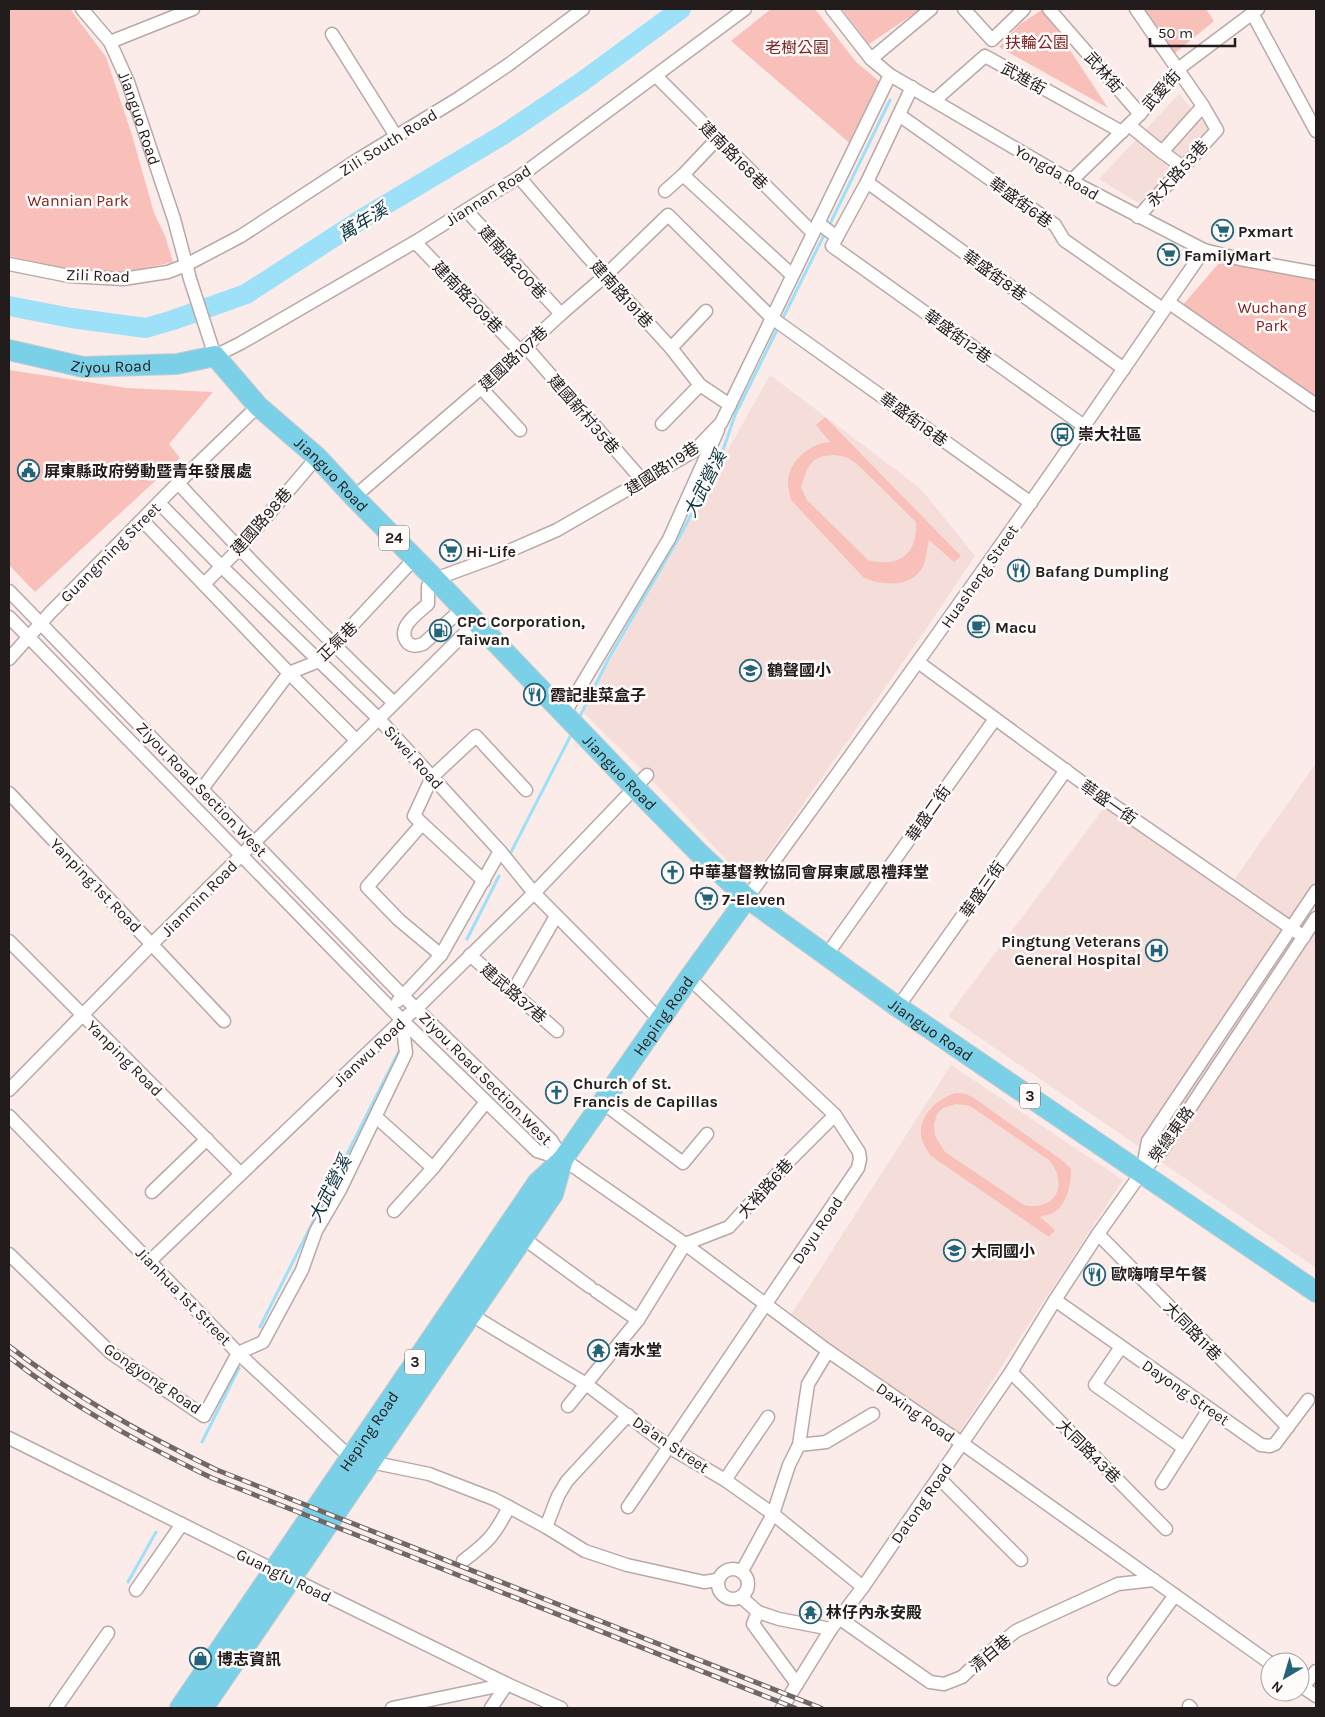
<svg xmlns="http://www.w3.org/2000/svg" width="1325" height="1717" font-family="Karla,'Noto Sans TC',sans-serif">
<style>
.built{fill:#f5ddda}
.green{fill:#f8c0b9;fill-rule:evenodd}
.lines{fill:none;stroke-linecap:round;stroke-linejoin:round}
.stream{stroke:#9de1f9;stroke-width:3}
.river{stroke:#9de1f9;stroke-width:20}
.minor-casing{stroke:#b8a9a7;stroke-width:15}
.primary-casing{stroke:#cecdcd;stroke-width:22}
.minor{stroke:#fff;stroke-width:12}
.primary{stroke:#7ad0e6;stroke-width:20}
.rail-casing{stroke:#706766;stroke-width:5}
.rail{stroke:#fffbfb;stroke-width:3;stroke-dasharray:9;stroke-linecap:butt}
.labels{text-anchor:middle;stroke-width:5;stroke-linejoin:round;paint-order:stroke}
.shield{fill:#fffbfb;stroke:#64605f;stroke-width:1}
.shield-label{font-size:15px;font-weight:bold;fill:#221d1c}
.park-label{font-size:16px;fill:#7e2422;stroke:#fffbfb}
.street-label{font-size:16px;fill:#221d1c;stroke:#fffbfb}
.poi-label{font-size:16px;font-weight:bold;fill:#221d1c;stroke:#fffbfb;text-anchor:start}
.water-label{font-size:18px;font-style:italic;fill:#0c3642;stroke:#fffbfb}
</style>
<rect width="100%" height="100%" fill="#fbebe9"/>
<path class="built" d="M1179,94L1209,129L1140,204L1099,179Z
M770,375L920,488L975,556L926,629L748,883L647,775L582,711Z
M1316,763V1268L948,1016L1112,797L1232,883Z
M951,1065L1123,1180L1012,1350L958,1435L787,1321Z"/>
<path class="green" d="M9,9H70L106,57L132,135L154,213L165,236L173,262C153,267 133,271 112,272C78,274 42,263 9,256Z
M771,9H815L856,62L886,87L853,146L731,41Z
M842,9H921L869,44Z
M1043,9L1108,108L999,47L1019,25Z
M1133,9H1206L1214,21L1169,58Z
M1220,262L1316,278V400L1181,307Z
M9,370L127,388L213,392L169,444L180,458L35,592L9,565Z
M825,417L961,556L954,562L929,540C927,548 927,556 924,564C914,588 885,586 864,578L791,500C790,495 788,489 788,484C787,462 810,443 830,442L816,425ZM835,455L846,457L856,463L916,522C918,555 898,568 868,560L807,500L801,487L807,469L814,460L823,456Z
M956,1093L966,1094L974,1098L1063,1161L1071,1169C1071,1185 1068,1201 1055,1212C1051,1214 1044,1216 1040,1217L1055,1230L1049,1237L931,1156C927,1150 922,1143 921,1135C919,1115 938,1098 956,1093ZM956,1104L970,1106L1049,1160C1053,1165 1057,1171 1058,1178C1062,1200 1043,1209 1024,1205L945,1152L935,1136L934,1124L937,1114L943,1108Z"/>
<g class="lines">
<path class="stream" d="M829,226L890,100
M782,320L826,231
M579,718L609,658L681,534L720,459L735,415L778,328
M509,856L572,733
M467,939L499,876
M260,1327L399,1051
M202,1442L239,1368
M128,1582L156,1532"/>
<path class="river" d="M9,306L71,318L146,328L173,320L246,294L365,217L506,133L583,81L681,9"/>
<defs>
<g id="minor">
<path id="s1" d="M82,9L110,42L128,82L174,219L190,279L215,356L241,343L415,242L519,177L745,9"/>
<path d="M832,9L871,59L890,75L1071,181L1204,250L1240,259L1316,273"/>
<path d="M964,9L992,40L1024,9"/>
<path d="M1049,9L1140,114"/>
<path d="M1136,9L1203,106L1217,130L1138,217"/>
<path d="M1252,13L1316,131"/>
<path d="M332,34L396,136"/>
<path d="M110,42L193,9"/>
<path d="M871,59L931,9"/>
<path d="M656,76L813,233"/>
<path d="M912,87L867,182L832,246L1084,426"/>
<path d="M935,100L985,56L1122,132"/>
<path d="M899,115L1055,225L1064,240L1164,310"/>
<path d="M1129,125L1162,152L1183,167"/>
<path d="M1162,152L1203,106"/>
<path d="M683,175L792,275"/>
<path d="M519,177L587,256L671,348L700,385L730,405"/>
<path d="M1071,181L1140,114L1178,69L1258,9"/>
<path d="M867,182L1124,369"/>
<path d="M665,191L683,175L718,138"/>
<path d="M466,210L561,314"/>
<path d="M818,223L837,237"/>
<path d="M415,242L520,351"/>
<path d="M9,264L69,276L123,279L168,272L186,265L241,236L354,162L459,98L508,65L583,9"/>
<path d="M1168,302L1316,405"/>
<path d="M526,347L643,481"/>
<path d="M671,348L706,311"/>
<path d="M481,388L520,430"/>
<path d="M662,424L700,385"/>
<path d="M178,483C248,559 320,632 394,703"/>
<path d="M354,497L481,388L561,314L605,276L668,215L772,318L1031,503"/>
<path d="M159,503L221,566L378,718L500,851L534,893L660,1020"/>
<path d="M142,520L289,673L356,740"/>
<path d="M204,584L239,549L317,457"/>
<path d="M9,591L403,996L551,1140L563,1159"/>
<path d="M463,608L423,644C417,646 413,647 408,643C395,628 418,613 428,604V586L435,579L495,557L557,530L694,451L721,423L890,75"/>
<path d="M9,617L402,1020L537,1151L563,1159L685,1244L828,1351L963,1444L1270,1663"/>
<path d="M9,659L50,613L178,483L258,406"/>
<path d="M918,662L1106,800L1304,937"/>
<path d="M564,714L669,539L718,430"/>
<path d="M202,789L289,673L319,661L415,558"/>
<path d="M9,793L224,1021"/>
<path d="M422,824L367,887L399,920L441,955"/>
<path d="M484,881L414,816L432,777L476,736L526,790"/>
<path d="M747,898C889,704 1028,509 1164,310L1168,302L1204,250"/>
<path d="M9,941L241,1174"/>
<path d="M470,955C499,981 528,1005 557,1031"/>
<path d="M826,956L995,719"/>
<path d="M512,993L556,916"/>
<path d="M398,1001L441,955L500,851"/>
<path d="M898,1007L1066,770"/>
<path d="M9,1090L152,944L476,622"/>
<path d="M603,1103L683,1163L707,1134"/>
<path d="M9,1116L238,1353L351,1458L429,1474L494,1499L546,1527L585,1551L627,1565L704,1582L717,1580"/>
<path d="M376,1117L433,1168"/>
<path d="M1142,1172L1148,1141L1316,891"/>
<path d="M152,1192L207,1139"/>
<path d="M394,1211L433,1168L486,1102"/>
<path d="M1098,1234L1288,1427"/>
<path d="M523,1238L590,1287"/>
<path d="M9,1254L111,1353L204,1416L238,1353L263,1342L302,1270L316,1231L340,1190L406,1053L402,1020"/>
<path d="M150,1261L402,1020L416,1009L534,893L647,775"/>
<path d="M596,1291L638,1320"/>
<path d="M1055,1300L1261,1445L1270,1446L1275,1444L1308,1400"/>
<path d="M470,1314L586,1384L669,1447L725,1480L773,1514L863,1587"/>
<path d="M1121,1347L1095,1385L1184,1448"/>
<path d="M1011,1372L1166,1529"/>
<path d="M568,1406L638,1320L685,1244L729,1227L789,1161L835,1115"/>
<path d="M9,1438L274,1570L507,1684L561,1708"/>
<path d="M799,1445L826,1442L873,1414"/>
<path d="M939,1478L1021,1560"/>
<path d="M725,1480L768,1417"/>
<path d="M1162,1483L1209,1409"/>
<path d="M628,1507L858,1168L860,1159L859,1152L835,1115L689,978"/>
<path d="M546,1527L558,1496L567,1481L628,1415"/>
<path d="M463,1561C488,1542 494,1536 509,1507"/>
<circle cx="733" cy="1584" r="15"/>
<path d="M742,1571L773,1514L789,1465L799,1445L808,1384L828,1351"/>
<path d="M136,1590L182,1524"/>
<path d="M741,1597L758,1612L779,1619L831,1629"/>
<path d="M758,1612L753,1624L797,1684"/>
<path d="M839,1618L930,1682L944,1684L962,1677L980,1660L1016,1631L1048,1616L1118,1584L1154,1580"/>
<path d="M1114,1679L1175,1595"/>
<path d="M1300,1685L1316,1696"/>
<path d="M1303,1687L1316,1671"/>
<path d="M1189,1706L1191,1708"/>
<path d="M56,1708L108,1633"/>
<path d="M392,1708L507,1684"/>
<path d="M491,1708L507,1684"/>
<path d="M782,1708L831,1629L863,1587L1011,1372L1055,1300L1098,1234L1142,1172L1162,1150L1316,918"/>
</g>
<g id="primary">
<path id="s2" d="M9,350L83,367L177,364L215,356L258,406L317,457L354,497L435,579L635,788L698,852L747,898L898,1007L1316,1292"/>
<path id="s3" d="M180,1708L538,1182L563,1159L689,978L747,898"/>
<path d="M203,1708L553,1194L563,1159"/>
</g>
</defs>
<use href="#minor" class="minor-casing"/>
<use href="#primary" class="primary-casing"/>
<use href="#minor" class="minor"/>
<use href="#primary" class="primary"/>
<defs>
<path id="rail" d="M9,1346C73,1396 144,1435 217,1470L821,1708
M9,1357C71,1406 141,1444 212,1478L795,1708"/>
</defs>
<use href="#rail" class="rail-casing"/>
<use href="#rail" class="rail"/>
</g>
<defs>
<symbol id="supermarket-ring" viewBox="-11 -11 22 22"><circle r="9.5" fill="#fffbfb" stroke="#236478" stroke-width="1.5"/><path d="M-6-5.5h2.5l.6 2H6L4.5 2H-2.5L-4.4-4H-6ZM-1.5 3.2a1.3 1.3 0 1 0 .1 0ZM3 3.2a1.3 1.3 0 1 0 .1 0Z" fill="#236478"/></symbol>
<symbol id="bus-ring" viewBox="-11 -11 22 22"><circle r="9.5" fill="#fffbfb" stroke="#236478" stroke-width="1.5"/><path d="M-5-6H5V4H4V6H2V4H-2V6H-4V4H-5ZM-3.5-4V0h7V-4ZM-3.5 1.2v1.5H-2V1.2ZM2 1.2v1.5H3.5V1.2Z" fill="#236478"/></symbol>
<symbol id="civic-ring" viewBox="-11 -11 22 22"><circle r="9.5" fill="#fffbfb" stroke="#236478" stroke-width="1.5"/><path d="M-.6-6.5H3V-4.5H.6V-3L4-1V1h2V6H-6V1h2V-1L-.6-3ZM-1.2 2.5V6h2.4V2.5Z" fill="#236478"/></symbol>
<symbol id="restaurant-ring" viewBox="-11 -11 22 22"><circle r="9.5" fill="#fffbfb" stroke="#236478" stroke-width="1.5"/><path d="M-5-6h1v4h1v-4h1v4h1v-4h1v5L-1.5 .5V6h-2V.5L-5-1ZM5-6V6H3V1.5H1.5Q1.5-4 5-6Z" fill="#236478"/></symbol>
<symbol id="cafe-ring" viewBox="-11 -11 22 22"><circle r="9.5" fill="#fffbfb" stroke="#236478" stroke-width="1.5"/><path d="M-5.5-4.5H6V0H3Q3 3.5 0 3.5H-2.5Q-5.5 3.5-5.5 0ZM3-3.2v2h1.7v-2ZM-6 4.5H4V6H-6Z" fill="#236478"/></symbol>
<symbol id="fuel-ring" viewBox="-11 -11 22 22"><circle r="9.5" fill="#fffbfb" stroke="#236478" stroke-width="1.5"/><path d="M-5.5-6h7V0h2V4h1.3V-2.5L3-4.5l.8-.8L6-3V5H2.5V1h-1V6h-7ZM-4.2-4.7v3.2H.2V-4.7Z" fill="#236478"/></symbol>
<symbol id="school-ring" viewBox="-11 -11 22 22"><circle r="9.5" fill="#fffbfb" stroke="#236478" stroke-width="1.5"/><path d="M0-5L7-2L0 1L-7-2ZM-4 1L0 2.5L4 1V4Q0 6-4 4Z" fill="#236478"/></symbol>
<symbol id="church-ring" viewBox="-11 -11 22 22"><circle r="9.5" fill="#fffbfb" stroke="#236478" stroke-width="1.5"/><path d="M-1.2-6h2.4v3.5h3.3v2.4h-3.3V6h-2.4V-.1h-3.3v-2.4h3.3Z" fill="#236478"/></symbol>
<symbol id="hospital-ring" viewBox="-11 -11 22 22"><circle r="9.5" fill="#fffbfb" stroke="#236478" stroke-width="1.5"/><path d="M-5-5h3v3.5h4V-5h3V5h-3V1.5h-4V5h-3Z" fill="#236478"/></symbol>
<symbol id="temple-ring" viewBox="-11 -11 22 22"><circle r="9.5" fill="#fffbfb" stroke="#236478" stroke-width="1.5"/><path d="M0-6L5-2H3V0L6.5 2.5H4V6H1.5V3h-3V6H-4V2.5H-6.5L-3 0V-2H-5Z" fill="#236478"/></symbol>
<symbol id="shop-ring" viewBox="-11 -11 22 22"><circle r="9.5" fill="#fffbfb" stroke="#236478" stroke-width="1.5"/><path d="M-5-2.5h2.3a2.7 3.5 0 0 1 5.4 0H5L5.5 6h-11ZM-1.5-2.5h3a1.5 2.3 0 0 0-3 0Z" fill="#236478"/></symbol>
</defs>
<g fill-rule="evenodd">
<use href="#supermarket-ring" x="1210" y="218" width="25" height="25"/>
<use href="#supermarket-ring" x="1156" y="242" width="25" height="25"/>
<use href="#bus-ring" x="1050" y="422" width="25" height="25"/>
<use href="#civic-ring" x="16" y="458" width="25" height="25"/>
<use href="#supermarket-ring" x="438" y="538" width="25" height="25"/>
<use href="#restaurant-ring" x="1006" y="558" width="25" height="25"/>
<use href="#cafe-ring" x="966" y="614" width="25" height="25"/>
<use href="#fuel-ring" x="428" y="618" width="25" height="25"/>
<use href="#school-ring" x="738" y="658" width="25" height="25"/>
<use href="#restaurant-ring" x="522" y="682" width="25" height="25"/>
<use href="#church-ring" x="660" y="860" width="25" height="25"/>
<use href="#supermarket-ring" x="694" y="886" width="25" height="25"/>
<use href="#hospital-ring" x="1144" y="938" width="25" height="25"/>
<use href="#church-ring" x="544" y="1080" width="25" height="25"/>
<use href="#school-ring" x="942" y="1238" width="25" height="25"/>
<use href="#restaurant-ring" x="1082" y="1262" width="25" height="25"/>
<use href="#temple-ring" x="586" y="1338" width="25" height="25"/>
<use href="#temple-ring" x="798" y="1600" width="25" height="25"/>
<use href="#shop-ring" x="188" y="1646" width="25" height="25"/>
</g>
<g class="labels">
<g class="shield">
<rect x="379" y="525.5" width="30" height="25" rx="4"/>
<rect x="1020" y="1083.5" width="20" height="25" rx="4"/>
<rect x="405" y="1349.5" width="20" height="25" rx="4"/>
</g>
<g class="shield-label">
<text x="394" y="543">24</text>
<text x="1030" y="1101">3</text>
<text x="415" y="1367">3</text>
</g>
<g class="park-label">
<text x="1037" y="48">扶輪公園</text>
<text x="797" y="53">老樹公園</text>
<text x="78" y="206">Wannian Park</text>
<text x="1272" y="313">Wuchang<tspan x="1272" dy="18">Park</tspan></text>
</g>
<g class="street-label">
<text transform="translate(1104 72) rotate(49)" y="6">武林街</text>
<text transform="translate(1024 78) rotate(29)" y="6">武進街</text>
<text transform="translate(1161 90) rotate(-48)" y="6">武愛街</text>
<text dy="6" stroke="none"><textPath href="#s1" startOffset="125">Jianguo Road</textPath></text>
<text transform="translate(388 142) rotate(-32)" y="6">Zili South Road</text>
<text transform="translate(734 155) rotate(45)" y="6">建南路168巷</text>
<text transform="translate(1057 172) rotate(30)" y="6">Yongda Road</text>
<text transform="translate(1177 173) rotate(-48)" y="6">永大路53巷</text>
<text transform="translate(488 195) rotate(-33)" y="6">Jiannan Road</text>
<text transform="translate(1021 202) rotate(36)" y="6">華盛街6巷</text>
<text transform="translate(513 262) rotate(48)" y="6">建南路200巷</text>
<text transform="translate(98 275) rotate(2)" y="6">Zili Road</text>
<text transform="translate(995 275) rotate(36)" y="6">華盛街8巷</text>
<text transform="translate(622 294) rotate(48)" y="6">建南路191巷</text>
<text transform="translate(468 297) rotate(46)" y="6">建南路209巷</text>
<text transform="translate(958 336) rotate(36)" y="6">華盛街12巷</text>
<text transform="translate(513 358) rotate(-43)" y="6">建國路107巷</text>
<text dy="6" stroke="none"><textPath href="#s2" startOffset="104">Ziyou Road</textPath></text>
<text transform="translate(584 414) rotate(49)" y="6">建國新村35巷</text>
<text transform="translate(914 419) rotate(36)" y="6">華盛街18巷</text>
<text transform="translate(662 468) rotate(-33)" y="6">建國路119巷</text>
<text dy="6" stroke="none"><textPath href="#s2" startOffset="375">Jianguo Road</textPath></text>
<text transform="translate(261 521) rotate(-49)" y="6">建國路98巷</text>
<text transform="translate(110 552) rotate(-45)" y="6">Guangming Street</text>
<text transform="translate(979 576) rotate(-55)" y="6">Huasheng Street</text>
<text transform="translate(337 641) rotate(-44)" y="6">正氣巷</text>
<text transform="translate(414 757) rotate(48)" y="6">Siwei Road</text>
<text dy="6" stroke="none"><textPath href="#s2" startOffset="790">Jianguo Road</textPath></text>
<text transform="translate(202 789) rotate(46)" y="6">Ziyou Road Section West</text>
<text transform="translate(1109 802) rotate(35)" y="6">華盛一街</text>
<text transform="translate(928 813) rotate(-55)" y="6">華盛二街</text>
<text transform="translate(96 885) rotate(46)" y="6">Yanping 1st Road</text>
<text transform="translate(982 889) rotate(-55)" y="6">華盛三街</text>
<text transform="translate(199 898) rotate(-45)" y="6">Jianmin Road</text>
<text transform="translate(514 993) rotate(41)" y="6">建武路37巷</text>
<text dy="6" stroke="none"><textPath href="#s3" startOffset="845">Heping Road</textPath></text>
<text dy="6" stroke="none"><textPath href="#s2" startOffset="1195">Jianguo Road</textPath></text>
<text transform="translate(369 1052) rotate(-43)" y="6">Jianwu Road</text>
<text transform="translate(125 1058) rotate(45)" y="6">Yanping Road</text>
<text transform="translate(486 1078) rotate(45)" y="6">Ziyou Road Section West</text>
<text transform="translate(1171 1134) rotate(-54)" y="6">榮總東路</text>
<text transform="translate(765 1188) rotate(-48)" y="6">大裕路6巷</text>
<text transform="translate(817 1230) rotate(-56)" y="6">Dayu Road</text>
<text transform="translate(184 1296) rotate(46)" y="6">Jianhua 1st Street</text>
<text transform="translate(1193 1331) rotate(46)" y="6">大同路11巷</text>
<text transform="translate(153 1378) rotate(34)" y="6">Gongyong Road</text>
<text transform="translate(1186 1392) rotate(35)" y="6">Dayong Street</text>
<text transform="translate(916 1412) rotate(35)" y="6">Daxing Road</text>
<text dy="6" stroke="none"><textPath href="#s3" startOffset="335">Heping Road</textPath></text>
<text transform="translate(671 1444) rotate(34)" y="6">Da'an Street</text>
<text transform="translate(1089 1451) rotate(45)" y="6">大同路43巷</text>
<text transform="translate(921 1503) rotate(-55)" y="6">Datong Road</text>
<text transform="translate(284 1575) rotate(26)" y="6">Guangfu Road</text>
<text transform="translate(990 1653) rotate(-40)" y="6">清白巷</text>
</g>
<g class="poi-label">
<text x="1238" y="237">Pxmart</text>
<text x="1184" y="261">FamilyMart</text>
<text x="1078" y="440">崇大社區</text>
<text x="44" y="477">屏東縣政府勞動暨青年發展處</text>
<text x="466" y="557">Hi-Life</text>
<text x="1035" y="577">Bafang Dumpling</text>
<text x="457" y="627">CPC Corporation,<tspan x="457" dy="18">Taiwan</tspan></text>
<text x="995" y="633">Macu</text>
<text x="767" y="676">鶴聲國小</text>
<text x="550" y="701">霞記韭菜盒子</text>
<text x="689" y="878">中華基督教協同會屏東感恩禮拜堂</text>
<text x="722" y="905">7-Eleven</text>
<text x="1141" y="947" text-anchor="end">Pingtung Veterans<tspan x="1141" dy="18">General Hospital</tspan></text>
<text x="573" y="1089">Church of St.<tspan x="573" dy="18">Francis de Capillas</tspan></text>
<text x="971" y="1257">大同國小</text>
<text x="1111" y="1280">歐嗨唷早午餐</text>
<text x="614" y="1356">清水堂</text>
<text x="826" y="1618">林仔內永安殿</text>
<text x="217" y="1665">博志資訊</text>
</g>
<g class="water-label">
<text transform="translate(363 222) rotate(-32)" y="6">萬年溪</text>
<text transform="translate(705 484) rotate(-63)" y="6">大武營溪</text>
<text transform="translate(330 1189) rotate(-63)" y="6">大武營溪</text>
</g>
</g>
<rect width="1325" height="1717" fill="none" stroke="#221d1c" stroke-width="20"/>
<g transform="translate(1285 1677) rotate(218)"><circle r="24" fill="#fffbfb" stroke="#a7a2a2"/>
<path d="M0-4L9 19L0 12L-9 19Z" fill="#236478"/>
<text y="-8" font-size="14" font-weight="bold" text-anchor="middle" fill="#221d1c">N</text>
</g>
<path d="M1150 38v8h85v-8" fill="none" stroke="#221d1c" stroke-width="2.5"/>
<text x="1158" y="38" font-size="15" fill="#221d1c" stroke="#fffbfb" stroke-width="4" paint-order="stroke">50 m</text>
</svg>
